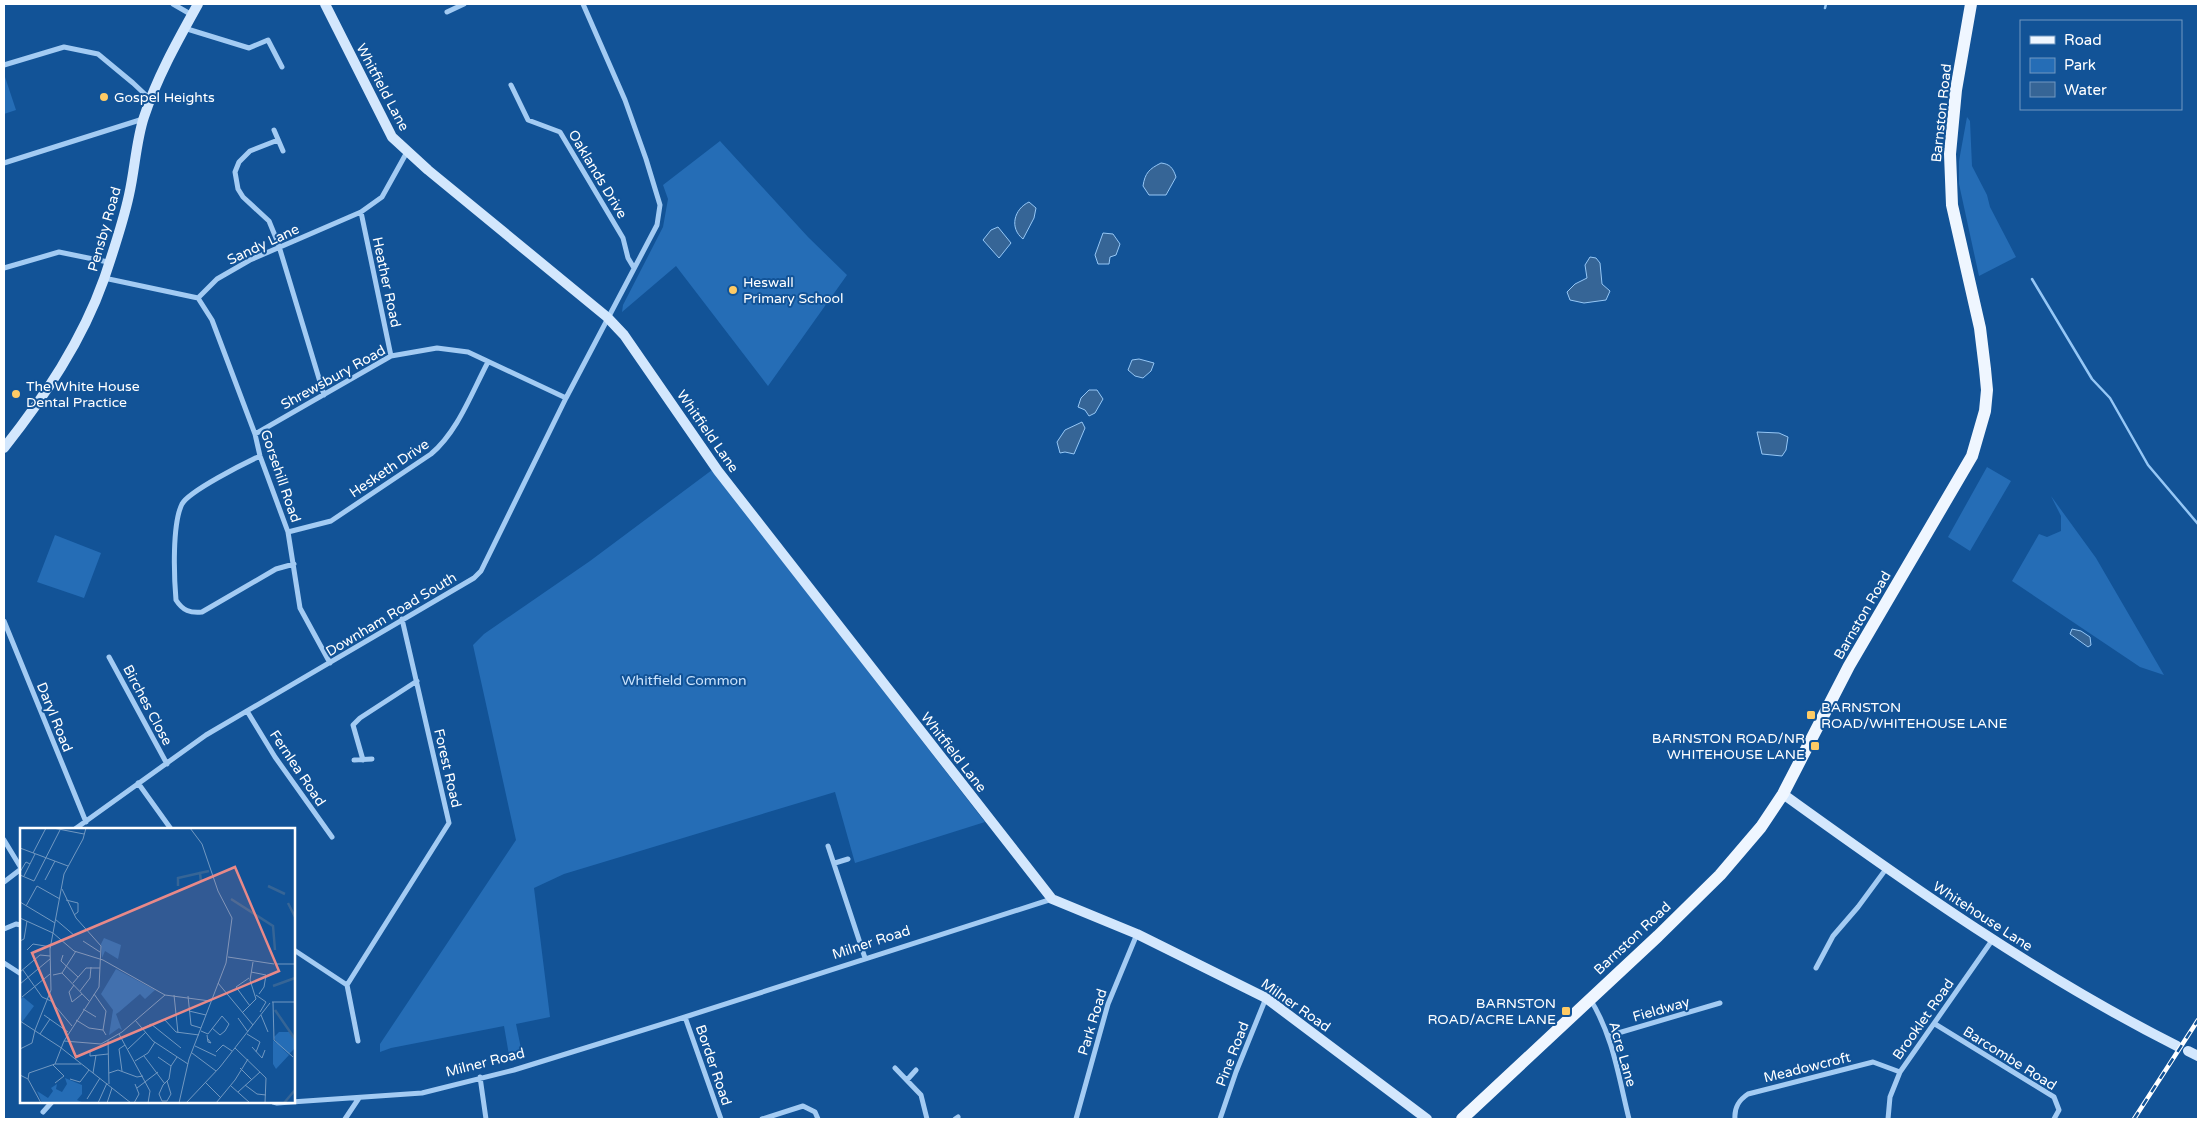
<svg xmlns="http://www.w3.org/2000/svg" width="2202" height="1123" font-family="'Varela Round',sans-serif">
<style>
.green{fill:#256db6}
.water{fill:#366596;stroke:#95c7f6}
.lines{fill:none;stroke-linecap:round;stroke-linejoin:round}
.stream{stroke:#95c7f6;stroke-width:2.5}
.street{stroke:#a3cbf3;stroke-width:5}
.secondary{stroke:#d3e7fd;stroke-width:10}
.primary{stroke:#eff6ff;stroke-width:12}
.rail-casing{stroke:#fff;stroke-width:4.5}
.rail{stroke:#125397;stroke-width:2.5;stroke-dasharray:8;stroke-linecap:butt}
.poi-dot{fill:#ffcb65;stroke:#125397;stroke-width:2}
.labels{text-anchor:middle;stroke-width:4;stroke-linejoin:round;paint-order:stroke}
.street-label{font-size:14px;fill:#fff;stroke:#125397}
.poi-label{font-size:14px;fill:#fff;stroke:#125397;text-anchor:start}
.park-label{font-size:14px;fill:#cbe4fd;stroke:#125397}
.inset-river{fill:none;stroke:#366596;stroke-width:2.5}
.inset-road{fill:none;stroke:#7198c1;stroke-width:1}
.view{fill:#e88989;fill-opacity:0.15;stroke:#e88989;stroke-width:2.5}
.inset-edge{fill:none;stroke:#fff;stroke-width:2.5}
</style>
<rect width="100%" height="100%" fill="#125397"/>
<path class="green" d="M4,74L16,110L4,114Z
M1967,117L1970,121L1972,166L1987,195L1990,207L2016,257L1979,276L1959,184V161Z
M720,141L808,237L847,275L768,386L676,266L622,312L623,305L663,227L668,199L663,185Z
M1987,467L2011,481L1970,551L1948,537Z
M712,470L985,822L855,863L835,792L564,874L534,888L550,1017L516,1024L523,1058L510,1061L504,1026L391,1048L380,1052V1044L516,840L473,645L484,634L590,561Z
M2051,496L2096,558L2164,675L2140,667L2012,581L2039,534L2047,537L2061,531V516Z
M55,535L101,553L84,598L37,582Z"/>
<path class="water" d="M1161,163C1170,164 1173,168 1176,177L1166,195H1149L1143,186C1145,173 1149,169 1161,163Z
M1029,202L1036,208L1034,218L1023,239C1009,228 1014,209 1029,202Z
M998,227L1011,243L999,258L983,240L991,230Z
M1103,233L1113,234L1120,244L1116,255L1110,257L1109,264H1098L1095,255Z
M1590,257L1596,258L1600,263L1602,284L1610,291L1606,300L1584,303L1570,300L1567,292L1575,284L1587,278L1585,265Z
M1139,359L1154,363L1151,371L1143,378L1135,376L1128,370L1132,360Z
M1089,390H1097L1103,399L1095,413L1089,416L1085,410L1078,407L1081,398Z
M1082,422L1085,428L1074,454L1065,452L1060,453L1057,442L1065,430Z
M1757,432L1779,433L1788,437L1786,450L1782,456L1762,454Z
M2072,629L2081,631L2090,637L2091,645L2088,647L2070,634Z"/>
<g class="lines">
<path class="stream" d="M1825,8L1826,4
M2032,279L2092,379L2110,398L2148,465L2198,524"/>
<path class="street" d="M173,4L192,15
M447,12L464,4
M184,28L249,48L268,40L282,67
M4,65L64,47L98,54L133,83L150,99
M511,85L528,120L560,132L623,238L628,258L634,268
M274,130L283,151
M278,140L250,151L239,162L235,172L238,189L243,197L269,221L278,243L324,395
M4,163L143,119
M361,212L391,356
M4,268L59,252L108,262
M104,278L198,298L217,279L250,260L361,212L382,197L407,152
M198,298L212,320L255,434L260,456L288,532L300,608L330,663
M255,434L391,356L437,348L468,352L566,398
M260,456C245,463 189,491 182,504C172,524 174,577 176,600C183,611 190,613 202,612L276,569L294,564
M288,532L331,521L431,454C458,431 471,394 488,362
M4,621L86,822
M109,657L167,764
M247,711L275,757L332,837
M354,760L372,759
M363,760L353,725L360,718L417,681
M138,783L171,829
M75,829L206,735L474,578L481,571L566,398L657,225L660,205L646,159L625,100L583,4
M4,840L21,868
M828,846L865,958
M835,863L848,859
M4,882L21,869
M4,929L16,924L21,925
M294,950L347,985L358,1041
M4,963L21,974
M1816,968L1833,936L1858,907L1886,869
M347,985L449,823L402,619
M1590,999C1613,1035 1619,1079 1629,1119
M685,1017L721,1119
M1935,1024L2054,1097L2059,1110L2054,1119
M1608,1036L1720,1003
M895,1068L921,1095L927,1119
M480,1077L486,1119
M907,1080L916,1070
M273,1102L277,1103L422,1093L514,1070L685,1017L1052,899
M43,1112L52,1102
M345,1119L359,1098
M762,1119L803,1106L815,1112L818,1119
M955,1119L958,1117
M1076,1119L1108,1004L1137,934
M1220,1119L1236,1072L1266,998
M1735,1119C1734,1107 1739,1100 1748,1094L1873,1062L1900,1072
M1888,1119L1890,1097L1900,1072L1993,939"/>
<path class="secondary" d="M325,4L392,137L428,170L607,317L624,335L718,471L1052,899L1137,934L1266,998L1427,1119
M4,448C45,396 82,341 104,279C113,252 123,223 129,195C135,169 136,141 144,117C157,77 178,40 198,4
M1783,794C1909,885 2038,976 2177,1046
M2188,1051L2198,1056"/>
<path class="primary" d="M1462,1119L1658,936L1720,875L1761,827L1783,794L1849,666L1972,456L1985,411L1987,390L1985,369L1980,328L1952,205L1950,154L1956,90L1971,4"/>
<defs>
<path id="rail" d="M2134,1119L2198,1020"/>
</defs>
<use href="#rail" class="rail-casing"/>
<use href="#rail" class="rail"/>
</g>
<g class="poi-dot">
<circle cx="104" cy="97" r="5"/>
<circle cx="733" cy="290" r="5"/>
<circle cx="16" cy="394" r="5"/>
<rect x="1806" y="710" width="10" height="10" rx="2.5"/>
<rect x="1810" y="741" width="10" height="10" rx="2.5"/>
<rect x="1561" y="1006" width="10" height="10" rx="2.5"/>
</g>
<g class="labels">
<g class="street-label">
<text transform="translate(383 87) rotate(62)" y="5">Whitfield Lane</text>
<text transform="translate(1941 113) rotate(-84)" y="5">Barnston Road</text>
<text transform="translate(598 174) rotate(59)" y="5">Oaklands Drive</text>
<text transform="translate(104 229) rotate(-74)" y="5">Pensby Road</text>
<text transform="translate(263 244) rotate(-25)" y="5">Sandy Lane</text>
<text transform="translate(387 282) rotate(78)" y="5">Heather Road</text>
<text transform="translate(333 377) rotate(-29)" y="5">Shrewsbury Road</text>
<text transform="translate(708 431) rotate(55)" y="5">Whitfield Lane</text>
<text transform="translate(389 468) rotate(-34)" y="5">Hesketh Drive</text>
<text transform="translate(281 476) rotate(71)" y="5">Gorsehill Road</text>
<text transform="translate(391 614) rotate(-31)" y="5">Downham Road South</text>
<text transform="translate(1862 615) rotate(-60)" y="5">Barnston Road</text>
<text transform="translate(148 705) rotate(62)" y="5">Birches Close</text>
<text transform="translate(55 717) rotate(68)" y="5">Daryl Road</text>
<text transform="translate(954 752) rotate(52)" y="5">Whitfield Lane</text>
<text transform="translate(298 768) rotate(56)" y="5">Fernlea Road</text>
<text transform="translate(448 768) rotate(77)" y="5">Forest Road</text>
<text transform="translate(1983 916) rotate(33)" y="5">Whitehouse Lane</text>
<text transform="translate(1632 938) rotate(-43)" y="5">Barnston Road</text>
<text transform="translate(871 942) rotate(-18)" y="5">Milner Road</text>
<text transform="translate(1296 1005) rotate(35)" y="5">Milner Road</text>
<text transform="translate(1661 1009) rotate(-16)" y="5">Fieldway</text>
<text transform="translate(1923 1019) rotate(-55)" y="5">Brooklet Road</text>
<text transform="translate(1092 1022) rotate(-73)" y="5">Park Road</text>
<text transform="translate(1232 1054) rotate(-69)" y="5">Pine Road</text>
<text transform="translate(1623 1054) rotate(74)" y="5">Acre Lane</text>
<text transform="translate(2010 1058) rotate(32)" y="5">Barcombe Road</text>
<text transform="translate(485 1062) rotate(-14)" y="5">Milner Road</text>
<text transform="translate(714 1065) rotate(71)" y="5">Border Road</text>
<text transform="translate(1807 1067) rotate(-14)" y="5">Meadowcroft</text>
</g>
<g class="poi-label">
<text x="114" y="102">Gospel Heights</text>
<text x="743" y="287">Heswall<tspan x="743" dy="16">Primary School</tspan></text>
<text x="26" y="391">The White House<tspan x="26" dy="16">Dental Practice</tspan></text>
<text x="1821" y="712">BARNSTON<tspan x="1821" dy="16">ROAD/WHITEHOUSE LANE</tspan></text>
<text x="1805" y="743" text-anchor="end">BARNSTON ROAD/NR<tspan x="1805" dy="16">WHITEHOUSE LANE</tspan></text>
<text x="1556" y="1008" text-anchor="end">BARNSTON<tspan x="1556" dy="16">ROAD/ACRE LANE</tspan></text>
</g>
<g class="park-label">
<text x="684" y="685">Whitfield Common</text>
</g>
</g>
<g transform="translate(20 828)">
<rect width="275" height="275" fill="#125397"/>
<path d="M84,110L101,117L98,131L85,123L82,130L81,116ZM96,141L135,162L125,171L120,166L99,184L96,186L102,202L99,200L89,207L93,182L81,166ZM3,169L14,178L2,194L0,172ZM259,204H270L275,211V220L269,226L257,216L254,209ZM253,212L269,227L256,241L253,236ZM45,250L62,257V266L57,272L64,275H22L17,263L28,270L33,263L31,260L37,256L36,261L42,264L47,256Z" fill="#256db6"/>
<path class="inset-river" d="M181,54L180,45L189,43M158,58V50L180,45M248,58L265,66M211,71L253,98L255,122M268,75L275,89M253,158L275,150M255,182L275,211M264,275L275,262"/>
<path class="inset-road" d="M33,0L64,6M0,20L48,38M13,25L26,0M0,44L6,34L10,36M0,47L14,53M4,48L15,26M25,52L35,33M14,53L40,2M17,58L40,71M46,72L58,75V84L54,87M0,74L35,95M6,78L17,58M0,90L33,105L54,123L83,132L145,167M35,91L55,108M0,113L4,111L7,93M63,113L80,124M7,122L13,116L31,119M43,127L41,133L58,149M208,129L254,136M255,136H275M3,142L22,169L31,173L52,198M0,144L20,127L30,128M231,144L246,147L244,159L239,166M42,145L69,173M33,147L42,145L56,123M229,150L216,159L230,178M53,155L66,140H80M198,155L233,197M0,156L30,131M54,157L49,164L52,174L62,166M60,163L70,150L71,139M74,166L86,183L83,202M154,167L158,205M236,167L246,174L240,184M168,168L171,197L181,200M2,169L30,146M252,174H275M253,174L254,212L273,229M63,181L76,189M169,183L186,187M222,185L236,171L230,152L233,134M24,187L48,204M241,187L248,204M218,190L228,204M144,191L156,204L179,207M56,192L69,200L83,202L86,207M115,192L133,213L168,236M0,193L40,219L111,275M192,200L200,207L205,203L209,196L202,188M123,201L131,196L161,220M15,202L31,162L30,121L44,46L63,11L66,0M181,203L188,206L202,188M20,206L30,191M99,206L130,263L128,275M227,206L240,214L236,224M187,207L188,214L191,215L188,211M88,212L89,256M44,213L81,216L102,204L145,167L190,173M175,218L196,228M232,219L242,230L245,222M215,220L246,250L245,275M0,221L12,215L15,202M108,221L126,204M70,223V228L88,226M196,224L203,217L212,223M172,225L196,243M124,228L145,256M138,229L151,238M115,233L128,225L135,214M35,236H61M33,237L44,248L35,255M220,240L232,252M102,243L99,221L105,217M73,245L76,227M89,245L98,242L117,249L123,248M0,247L8,251L21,275M8,251L9,245L35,236L44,213L79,159L81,118L56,90L42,61M50,251L60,254L69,242M147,253L151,266L147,273H142L139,266L143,257L149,251L151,238L157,229M185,254L201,270M225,257L237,266L246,267M211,258L230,275M117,260L138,244M218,264L240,244M67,271L80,250M78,275L87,255M87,275L92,260M114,275L119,266L115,256M159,275L169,231L206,135L212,90L198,63L182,16L170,0M166,275L200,239L250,175M196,275L215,252L228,231"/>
<path class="view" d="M215,39L259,143L56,229L12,125Z"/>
<rect width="275" height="275" class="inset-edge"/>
</g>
<rect width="2202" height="1123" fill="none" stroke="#ffffff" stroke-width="10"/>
<rect x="2020" y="20" width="162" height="90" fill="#125397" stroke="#7198c1"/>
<rect x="2030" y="36" width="25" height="8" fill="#eff6ff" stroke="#7198c1"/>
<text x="2064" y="45" font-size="15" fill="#ffffff">Road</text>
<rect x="2030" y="58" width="25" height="15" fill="#256db6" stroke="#7198c1"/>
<text x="2064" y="70" font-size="15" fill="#ffffff">Park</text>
<rect x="2030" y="82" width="25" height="15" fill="#366596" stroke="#7198c1"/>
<text x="2064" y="95" font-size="15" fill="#ffffff">Water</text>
</svg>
